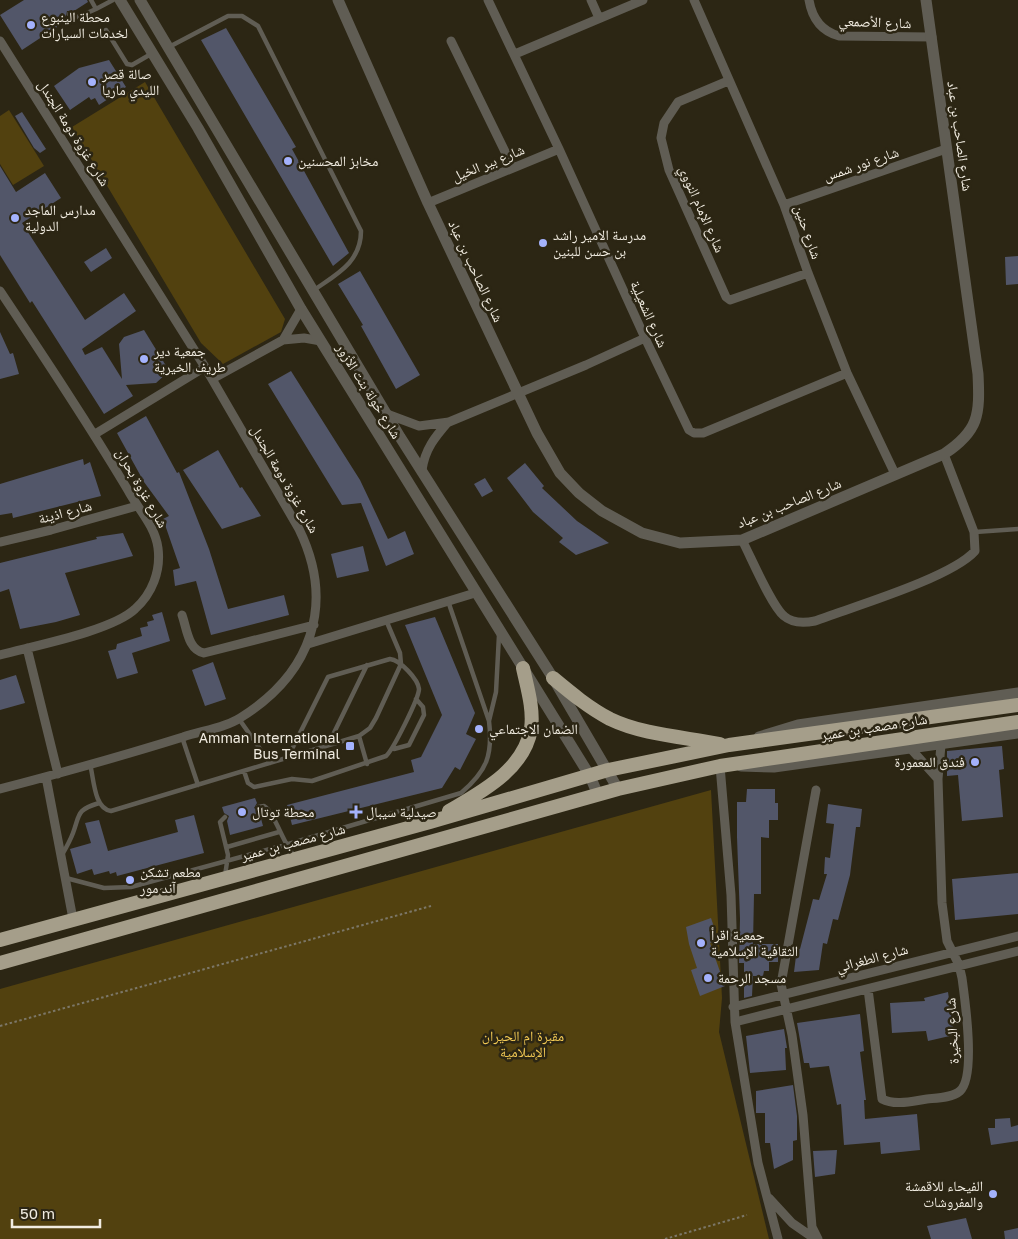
<svg xmlns="http://www.w3.org/2000/svg" width="1018" height="1239" font-family="'Golos Text','Noto Naskh Arabic',sans-serif">
<style>
.green{fill:#52410f}
.building{fill:#525669}
.lines{fill:none;stroke-linecap:round;stroke-linejoin:round}
.path{stroke:#7c7768;stroke-width:2;stroke-dasharray:2.5 2.5;stroke-linecap:butt}
.service{stroke:#605d54;stroke-width:4.5}
.minor{stroke:#605d54;stroke-width:9}
.tertiary{stroke:#605d54;stroke-width:11}
.trunk{stroke:#a59e8a;stroke-width:14}
.poi-dot{fill:#a4b2fc;stroke:#2c2614;stroke-width:2}
.labels{text-anchor:middle;stroke-width:5;stroke-linejoin:round;paint-order:stroke}
.poi-label{font-size:14px;fill:#f1ece1;stroke:#2c2614;text-anchor:start}
.street-label{font-size:14px;fill:#f1ece1;stroke:#2c2614}
.park-label{font-size:14px;fill:#f3ca54;stroke:#2c2614}
</style>
<rect width="100%" height="100%" fill="#2c2614"/>
<path class="green" d="M145,82L285,319L281,332L223,364L201,343L72,127Z
M9,110L44,166L13,185L0,164V116Z
M711,790L722,998L719,1032L769,1239H0V989Z"/>
<path class="building" d="M24,0H87L88,2L74,11H67L66,16L56,22L57,27L22,50L0,15Z
M226,28L296,147L292,149L349,253L333,266L201,40Z
M109,60L126,87L99,105L95,98L91,100L89,97L70,110L54,86L79,68Z
M22,112L46,149L40,153L34,148L15,116Z
M0,166L16,192L45,173L61,198L22,223L85,320L124,293L136,311L82,349L85,355L102,347L122,379L119,344L124,337L144,330L168,369V372L156,383L126,385L133,396L104,414L32,301L30,303L0,255Z
M106,248L112,258L91,272L84,262Z
M1018,256V284L1006,285L1005,257Z
M360,271L420,375L396,389L361,326L363,325L338,284Z
M0,332L10,354L13,353L19,374L0,379Z
M291,371L360,480L388,539L405,531L414,554L386,566L361,503L342,505L268,384Z
M146,416L177,473L179,472L209,549L228,609L284,595L289,615L211,635L196,581L175,586L173,570L180,568L163,519L169,516L144,482L117,433Z
M218,450L240,488L242,487L261,516L222,529L183,470Z
M83,459L84,465L90,462L101,496L13,518L12,513L0,515V484Z
M525,463L544,486L542,488L577,521L609,543L576,555L559,542L563,538L533,512L507,478Z
M485,478L493,491L482,497L474,484Z
M123,533L133,556L65,573L80,615L56,622L20,629L9,589L0,592V563L97,539L96,537Z
M363,546L369,571L337,578L331,554Z
M162,612L170,641L132,653L138,673L117,679L108,651L116,649L117,644L142,636L140,628L148,626L147,622L154,620L152,615Z
M435,617L475,713L466,734L476,739L460,770L455,767L442,788L292,825L287,805L414,772L411,760L421,757L442,715L405,625Z
M213,662L226,699L205,706L192,670Z
M16,675L25,703L0,710V680Z
M1002,746L1004,769L999,770L1003,817L962,821L958,775L947,776V751Z
M747,789H775V803H778V820H769V838L761,837V894H754L753,944H778V962H769V971H764L763,976H753L752,996L744,998V963H739L740,919L737,837V802H746Z
M255,798L257,803L254,808L259,811L263,826L230,835L227,821L229,816L224,813L222,807Z
M828,804L862,809L860,827H856L850,875L838,920L833,919L827,944L823,943L819,970L794,972L797,948L800,949L813,899L819,900L827,874H824L825,857L830,858L834,824L826,823Z
M194,815L204,853L117,876L116,872L110,874L109,871L94,875L92,869L77,874L70,849L91,843L85,823L99,820L108,851L178,832L175,820Z
M1018,873V914L955,920L952,879Z
M711,918L716,933L711,935L713,942L710,943L725,986L700,996L691,970L697,968L689,944L686,927Z
M948,992L954,1035L928,1041L926,1031L892,1033L890,1003L925,1001L924,998Z
M860,1014L864,1051L860,1052L866,1100H864L865,1119L917,1114L920,1150L881,1154L880,1142L844,1145L841,1104L837,1105L829,1066L810,1068L809,1063H804L797,1023Z
M784,1029L787,1048H785L786,1070L750,1073L746,1036Z
M793,1085L797,1116V1140L793,1141V1160L774,1169L770,1143H765V1113H756V1091Z
M1010,1118L1011,1127L1018,1125V1141L991,1145L988,1128H995V1119Z
M837,1150L835,1174L815,1177L813,1151Z
M966,1218L972,1239H931L927,1226Z
M1018,1228V1239H1005L1004,1231Z"/>
<g class="lines">
<path class="path" d="M0,1026L431,906
M665,1239L747,1215"/>
<path class="service" d="M91,0L96,9L113,0
M69,14L78,17L96,9
M106,30L127,64L132,65L151,54
M169,47L228,16H242L258,26L361,231C361,262 337,274 314,290
M975,532L1018,529
M239,719L270,763
M489,721L496,692L499,635
M359,736L367,764
M182,737L198,785
M328,745L367,665
M394,749L409,745L424,715L423,707L416,699
M90,764C94,779 94,809 111,811L359,736L370,728L376,718L401,664L400,653L386,620
M244,771L248,783L254,787L292,779L312,781L386,756C393,750 419,698 419,689C418,679 400,660 390,659L328,677L288,757
M258,807L264,806C274,811 284,846 295,857
M227,847L279,832
M62,855C66,848 70,841 73,833C80,814 76,810 99,803
M225,876L228,855L220,822L225,817
M66,878L104,888L131,887L285,845L461,793C487,771 493,755 489,721L448,601"/>
<path class="minor" d="M488,0L559,149L645,338L689,430L694,433H703L847,373
M591,0L599,18
M694,0L784,205L808,273L847,373L895,474
M809,0C812,18 821,31 839,36L932,37
M0,41L205,367L299,529C336,605 311,674 240,718C225,728 200,731 183,737C122,756 61,773 0,789
M451,41L513,168
M515,54L643,0
M728,81L678,102L664,123L661,138L669,170L726,297L730,300L808,273
M428,203L559,149
M784,205L946,149
M0,291C44,357 88,423 129,492C139,510 155,526 158,548C161,571 152,594 135,609C112,631 33,646 0,655
M283,340L301,309
M212,379L283,340L304,338L321,341
M387,414L419,426L449,422L586,365L645,338
M95,434L205,367
M422,470C425,449 435,437 448,422
M742,540C751,557 771,605 784,616C793,624 805,623 815,621C852,607 951,578 975,551L974,532L944,454
M0,542L51,530L137,506
M182,615C187,629 188,650 204,653L314,625
M308,644L475,593
M27,648L58,774
M911,749L938,779
M720,766L731,895L735,1022L758,1163L778,1239
M46,777L73,919
M816,790L781,984L792,1035L803,1115L812,1227L818,1239
M868,989L882,1099C895,1106 913,1101 927,1099C937,1098 952,1098 960,1091C976,1077 965,1000 962,978L959,965L947,941L942,903L938,779L941,745
M733,1007L1018,936
M735,1022L1018,951
M769,1198L792,1223L815,1239"/>
<path class="tertiary" d="M120,0L198,128L301,309L590,776L598,795
M140,0L400,437L553,678L618,789
M338,0L428,203L537,433L560,473L579,493L602,511L642,533L680,543L742,540L944,454C979,431 980,415 978,374L926,0
M759,737L798,725L1018,693
M741,766L774,767L1018,733"/>
<path class="trunk" d="M553,678C571,693 589,708 610,719C643,735 685,737 720,744
M449,811C481,792 524,770 531,729C534,709 527,687 523,668
M0,940L430,822L608,770L729,745L1018,705
M0,963L618,789L720,766L1018,722"/>
</g>
<g class="poi-dot">
<circle cx="31" cy="25" r="5"/>
<circle cx="92" cy="82" r="5"/>
<circle cx="288" cy="161" r="5"/>
<circle cx="15" cy="218" r="5"/>
<circle cx="543" cy="243" r="5"/>
<circle cx="144" cy="359" r="5"/>
<circle cx="479" cy="729" r="5"/>
<rect x="345" y="741" width="10" height="10" rx="2.5"/>
<circle cx="975" cy="762" r="5"/>
<circle cx="242" cy="812" r="5"/>
<path d="M353.5 804.5h5v5h5v5h-5v5h-5v-5h-5v-5h5z"/>
<circle cx="130" cy="880" r="5"/>
<circle cx="701" cy="943" r="5"/>
<circle cx="708" cy="978" r="5"/>
<circle cx="993" cy="1194" r="5"/>
</g>
<g class="labels">
<g class="poi-label">
<text x="41" y="22">محطة الينبوع<tspan x="41" dy="16">لخدمات السيارات</tspan></text>
<text x="102" y="79">صالة قصر<tspan x="102" dy="16">الليدي ماريا</tspan></text>
<text x="298" y="166">مخابز المحسنين</text>
<text x="25" y="215">مدارس الماجد<tspan x="25" dy="16">الدولية</tspan></text>
<text x="553" y="240">مدرسة الامير راشد<tspan x="553" dy="16">بن حسن للبنين</tspan></text>
<text x="154" y="356">جمعية دير<tspan x="154" dy="16">طريف الخيرية</tspan></text>
<text x="489" y="734">الضمان الاجتماعي</text>
<text x="340" y="743" text-anchor="end">Amman International<tspan x="340" dy="16">Bus Terminal</tspan></text>
<text x="965" y="767" text-anchor="end">فندق المعمورة</text>
<text x="252" y="817">محطة توتال</text>
<text x="366" y="817">صيدلية سيبال</text>
<text x="140" y="877">مطعم تشكن<tspan x="140" dy="16">آند مور</tspan></text>
<text x="711" y="940">جمعية اقرأ<tspan x="711" dy="16">الثقافية الإسلامية</tspan></text>
<text x="718" y="983">مسجد الرحمة</text>
<text x="983" y="1191" text-anchor="end">الفيحاء للاقمشة<tspan x="983" dy="16">والمفروشات</tspan></text>
</g>
<g class="street-label">
<text transform="translate(875 22) rotate(2)" y="5">شارع الأصمعي</text>
<text transform="translate(74 133) rotate(58)" y="5">شارع غزوة دومة الجندل</text>
<text transform="translate(960 136) rotate(82)" y="5">شارع الصاحب بن عباد</text>
<text transform="translate(488 163) rotate(-22)" y="5">شارع بير الخيل</text>
<text transform="translate(861 164) rotate(-19)" y="5">شارع نور شمس</text>
<text transform="translate(702 209) rotate(66)" y="5">شارع الإمام النووي</text>
<text transform="translate(808 232) rotate(71)" y="5">شارع حنين</text>
<text transform="translate(476 271) rotate(65)" y="5">شارع الصاحب بن عباد</text>
<text transform="translate(649 314) rotate(66)" y="5">شارع الشعيلية</text>
<text transform="translate(369 391) rotate(58)" y="5">شارع خولة بنت الأزور</text>
<text transform="translate(285 479) rotate(60)" y="5">شارع غزوة دومة الجندل</text>
<text transform="translate(142 488) rotate(60)" y="5">شارع غزوة بحران</text>
<text transform="translate(789 503) rotate(-22)" y="5">شارع الصاحب بن عباد</text>
<text transform="translate(65 512) rotate(-15)" y="5">شارع اذينة</text>
<text transform="translate(874 727) rotate(-9)" y="5">شارع مصعب بن عمير</text>
<text transform="translate(293 842) rotate(-15)" y="5">شارع مصعب بن عمير</text>
<text transform="translate(872 958) rotate(-15)" y="5">شارع الطغرائي</text>
<text transform="translate(952 1031) rotate(-93)" y="5">شارع البخيرة</text>
</g>
<g class="park-label">
<text x="523" y="1041">مقبرة ام الحيران<tspan x="523" dy="16">الإسلامية</tspan></text>
</g>
</g>
<path d="M12 1219v8h88v-8" fill="none" stroke="#f1ece1" stroke-width="2.5"/>
<text x="20" y="1219" font-size="15" fill="#f1ece1" stroke="#2c2614" stroke-width="4" paint-order="stroke">50 m</text>
</svg>
